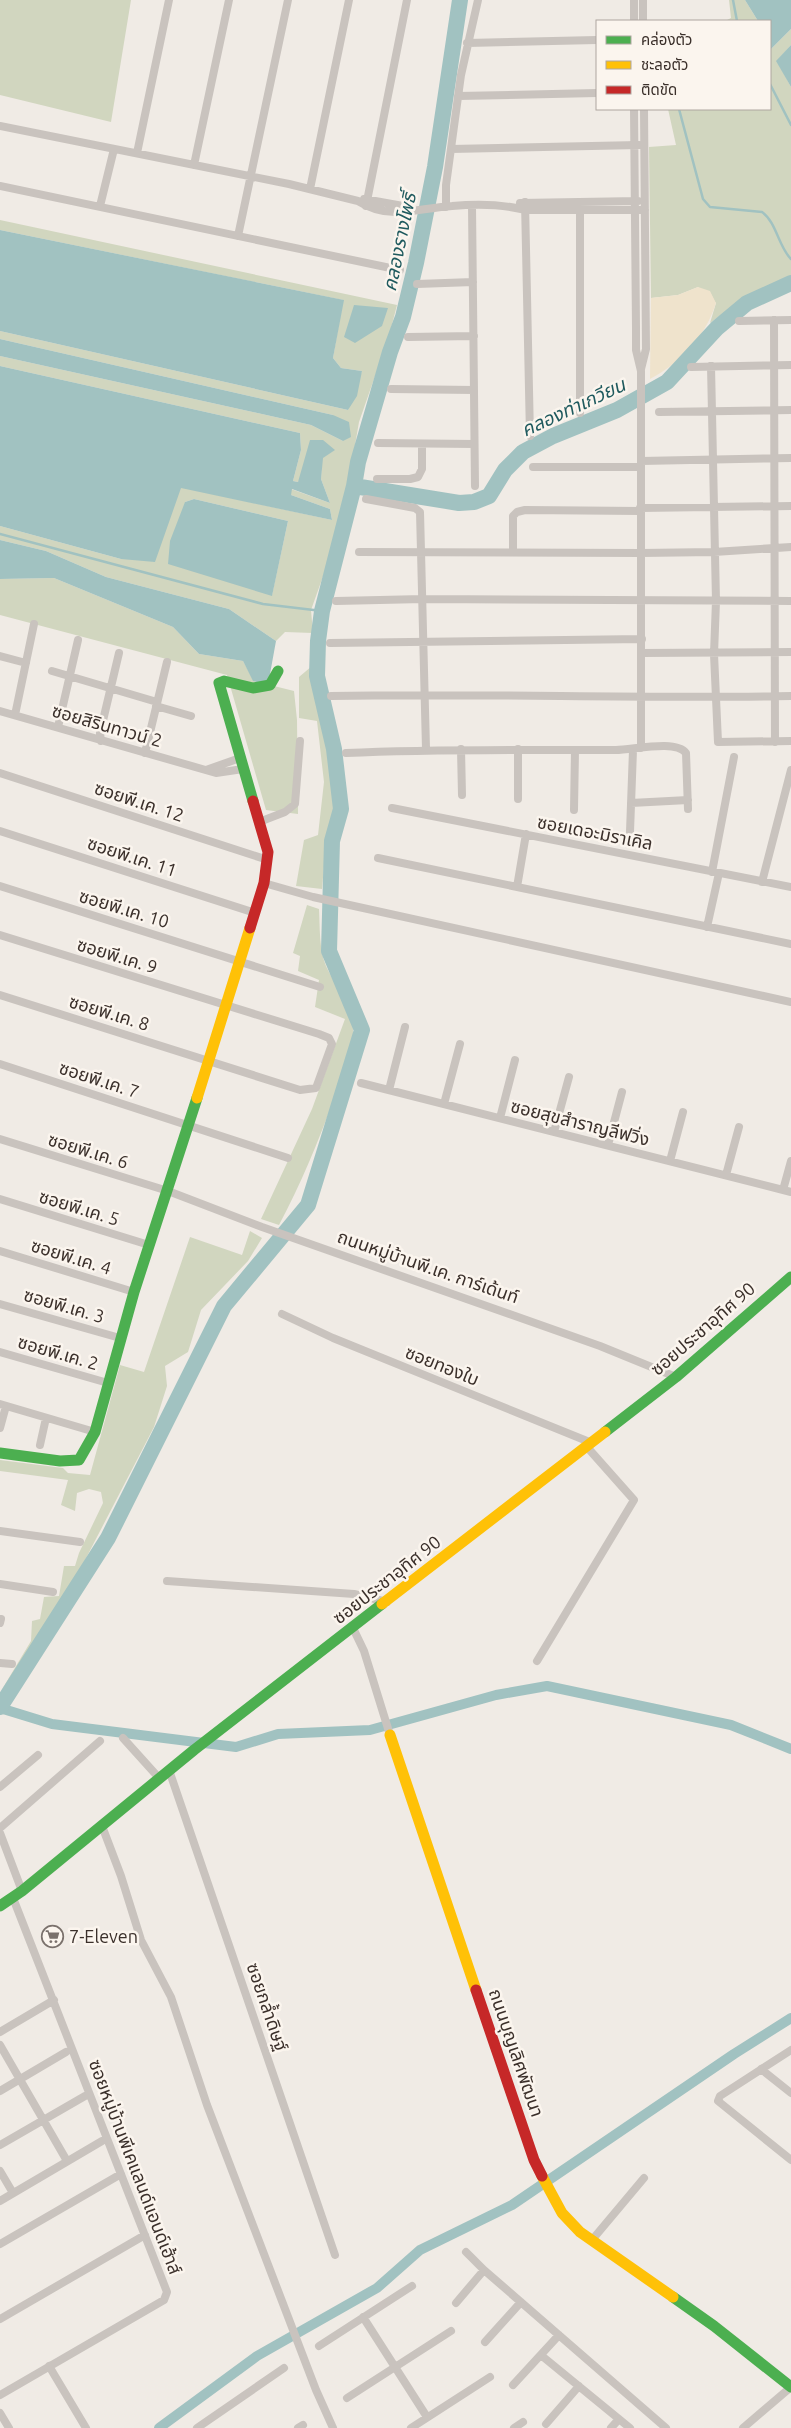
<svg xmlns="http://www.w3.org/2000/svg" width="791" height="2428" font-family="Ubuntu,'Noto Sans Thai',sans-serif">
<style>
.green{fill:#d1d6bf;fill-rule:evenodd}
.sand{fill:#efe3cc}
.water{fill:#a1c2c1}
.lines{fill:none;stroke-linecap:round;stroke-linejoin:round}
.stream{stroke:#a1c2c1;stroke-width:2.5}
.canal{stroke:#a1c2c1;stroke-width:10}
.river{stroke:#a1c2c1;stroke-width:16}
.street{stroke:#c9c3be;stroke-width:8}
.fast{stroke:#4caf50;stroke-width:11}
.slow{stroke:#ffc107;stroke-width:11}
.jam{stroke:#c62828;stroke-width:11}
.labels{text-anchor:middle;stroke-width:5;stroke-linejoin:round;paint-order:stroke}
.street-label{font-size:18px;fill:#3b302b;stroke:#fbf5ee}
.poi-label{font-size:18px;fill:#3b302b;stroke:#fbf5ee;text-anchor:start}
.water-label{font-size:19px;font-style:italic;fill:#1f5a5e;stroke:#fbf5ee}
</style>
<rect width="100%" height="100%" fill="#f0ebe5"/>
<path class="green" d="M0,0H131L111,122L0,95Z
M729,0H745L758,21H725L731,18Z
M791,29V45L777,61L791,87V279L748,295L710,323L716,303L698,287L678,295L651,298L649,147L676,145L668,109H770V50Z
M0,220L397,305L389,336L359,422L341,526L311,610L313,633L285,632L276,641L229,609L106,577L46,551L0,540V526L121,559L181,487L332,520L330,509L291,495V489L330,503L321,479L323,440L298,482L293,481L301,450L300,433L0,366V356L311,425L343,441L333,415L0,339V331L348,410L362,371L341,368L333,358L343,300L0,230ZM194,499L288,521L272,595L185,502Z
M54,578L173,627L199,654L243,661L254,681L294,691L297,720L298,814L266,810L227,675L0,615V579Z
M312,666L320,713L335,770L334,816L326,843L322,889L296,886L304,840L318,835L324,782L317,721L299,718V677Z
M307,905L319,909C320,928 319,949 326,966C335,986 352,1006 353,1029C355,1052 342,1077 334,1099C318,1142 301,1184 279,1225L261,1219L312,1109L345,1019L315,1007L319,980L298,971L300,956L293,953Z
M250,1231L262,1238L248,1261L201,1310L188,1352L165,1366L167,1386L154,1427L70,1589L1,1691L31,1641L32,1621L40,1619L44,1597L59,1596L64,1566H75L79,1553L103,1503L101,1492L89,1489L77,1493L75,1511L61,1505L68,1480L0,1471V1460L63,1468L68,1473L90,1475L120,1365L144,1372L190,1237L242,1255Z"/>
<path class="sand" d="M698,287L710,291L716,303C705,337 682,362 650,379L651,298L678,295Z"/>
<path class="water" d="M745,0H791V29L770,50V21H758Z
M791,45V87L776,61Z
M0,230L344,300L333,358L341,368L362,371L357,396L348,410L0,331Z
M354,305L388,308L382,326L355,343L344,337Z
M0,339L333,415L349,422L351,437L343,441L311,425L0,356Z
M0,366L300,433L301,450L293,481L298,482L310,440H323L335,450L323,458L321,479L330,503L292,489L291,495L330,509L332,520L181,488L155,562L121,559L0,526Z
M194,499L288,521L272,596L168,564L170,541L185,502Z
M0,540L46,551L106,577L229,609L276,641L268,685L253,681L243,661L199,654L173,627L54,578L0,579Z"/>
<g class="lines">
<path class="stream" d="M733,0L737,21
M770,84L791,125
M679,109L703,199L710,207L762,212C777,223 778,246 791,259
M0,534L263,604L322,611"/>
<path class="canal" d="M0,1708L52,1724L236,1747L278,1734L370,1730L496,1695L547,1686L731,1725L791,1749
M159,2428L257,2356L377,2288L420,2250L512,2205L734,2054L791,2018"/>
<path class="river" d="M354,486L459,503L474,502L489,496L505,470L523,452L553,436L617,410L667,382L717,328L747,303L791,283
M0,1707L108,1538L224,1306L308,1205L362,1030L329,951L332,841L341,809L334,749L317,676L318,641L322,611L354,486L358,462L390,352L403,317L416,263L435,167L460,0"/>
<path class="street" d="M634,0V21
M643,0V21
M467,43L597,40
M458,96L597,93
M634,109L636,328V350L641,371V748
M0,126L289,184L358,201C390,221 418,208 452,206C475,204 502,204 525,210H645
M451,149L639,145
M137,153L169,0
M194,165L229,0
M0,186L400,270
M310,189L349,0
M364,199L403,206L409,212
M525,202L530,436
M580,202V413
M520,203L638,201
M100,206L114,149
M366,206L407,0
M472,206L475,486
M446,207V185L461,75L478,0
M238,236L288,0
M417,284L473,282
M774,320L775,742
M739,321L791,320
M408,337L474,336
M711,366L716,601L714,654L718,742L791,741
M691,367L791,365
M641,369L646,349L644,109
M391,389L474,390
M659,412L791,410
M378,443L474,444
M641,461L791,458
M533,467H640
M377,479H410L418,477L422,469V444
M366,499L415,508L420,512L426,749
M640,508L791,506
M513,551V516L517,512L525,510L640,511
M359,552L641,553L714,552L791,547
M336,601L423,599L791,601
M330,643L642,639
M642,653L791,652
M0,656L26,663
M52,671L157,702
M331,696C484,693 638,699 791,696
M156,706L191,716
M0,711L216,773L243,769
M15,715L34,624
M58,727L78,640
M101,741L100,733L119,653
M461,749L462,795
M145,753L167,662
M346,753C436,749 526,750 616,750C633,750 676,739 686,753L688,809
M206,770L240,758
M0,773L268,860
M518,799V749
M631,803L688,800
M392,808L791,887
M574,810L575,750
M259,822L285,812L295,804L300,741
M0,831L255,913
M630,832L633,750
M378,858L791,944
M712,872L734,757
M762,882L791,770
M264,883L313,897L791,1002
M0,886L320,987
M517,887L526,834
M707,927L719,873
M0,935L319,1034L329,1038L332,1044L316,1088L300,1090L0,995
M0,1064L288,1158
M361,1083L791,1192
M389,1090L405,1027
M444,1104L460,1044
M500,1118L515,1060
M554,1132L569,1077
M0,1139L168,1191L262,1227L600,1346L676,1377
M608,1145L622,1092
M670,1161L683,1112
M726,1175L739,1127
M783,1190L791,1161
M0,1199L149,1245
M0,1251L134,1292
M0,1304L120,1338
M282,1314L333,1338L592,1443
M0,1352L108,1383
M0,1404L95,1432
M0,1428L6,1406
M40,1445L46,1418
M0,1531L80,1542
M167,1581L354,1594L387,1602
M0,1584L53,1592
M0,1623L1,1619
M353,1628L364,1651L390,1735
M537,1661L634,1500L587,1447
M0,1663L12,1664
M123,1738L159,1778
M169,1770L335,2255
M0,1787L38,1755
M102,1826L121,1876L141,1940L171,1997L207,2105L316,2390L333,2428
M0,1828L100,1741
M0,1833L22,1891
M0,2032L54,2000
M0,2045L67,2161
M791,2050L720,2096L718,2101L791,2160
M761,2069L791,2093
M0,2091L66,2052
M0,2145L85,2096
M0,2171L13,2193
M0,2201L102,2141
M592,2240L644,2178
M0,2244L121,2174
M466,2252L484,2270
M456,2303L484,2270L666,2428
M363,2317L427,2417
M0,2319L145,2235
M485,2342L521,2302
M319,2346L412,2286
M542,2356L630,2428
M49,2366L86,2428
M513,2385L559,2335
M0,2395L164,2300L167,2292L13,1898
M347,2398L451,2331
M0,2413L9,2428
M546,2424L579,2386
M197,2428L284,2368
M298,2428L303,2425
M411,2428L490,2377
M514,2428L523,2422
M611,2428L619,2419
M743,2428L791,2387"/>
<path class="fast" d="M253,801L219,683L224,681L253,688L270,685L278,671
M605,1432L676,1377L791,1277
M0,1453L60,1461L79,1460L95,1432L134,1292L197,1098
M0,1906L22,1891L194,1750L382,1604
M673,2297L714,2326L791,2387"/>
<path class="slow" d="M197,1098L250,928
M382,1604L605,1432
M390,1735L476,1990
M542,2176L562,2213L580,2232L673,2297"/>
<path class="jam" d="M250,928L264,883L268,852L253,801
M476,1990L534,2160L542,2176"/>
</g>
<defs>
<symbol id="supermarket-ring" viewBox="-11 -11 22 22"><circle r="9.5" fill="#fbf5ee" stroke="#7a716c" stroke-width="1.5"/><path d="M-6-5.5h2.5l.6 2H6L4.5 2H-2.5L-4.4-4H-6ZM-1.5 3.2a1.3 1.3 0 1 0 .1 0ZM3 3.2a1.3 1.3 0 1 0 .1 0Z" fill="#7a716c"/></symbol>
</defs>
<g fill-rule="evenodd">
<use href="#supermarket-ring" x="40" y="1924" width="25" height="25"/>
</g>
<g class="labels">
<g class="street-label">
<text transform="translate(107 726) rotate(16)" y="6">ซอยสิรินทาวน์ 2</text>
<text transform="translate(139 802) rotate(18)" y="6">ซอยพี.เค. 12</text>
<text transform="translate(595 833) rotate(11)" y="6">ซอยเดอะมิราเคิล</text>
<text transform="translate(132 857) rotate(18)" y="6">ซอยพี.เค. 11</text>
<text transform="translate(124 909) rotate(17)" y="6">ซอยพี.เค. 10</text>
<text transform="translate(117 956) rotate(17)" y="6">ซอยพี.เค. 9</text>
<text transform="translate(109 1013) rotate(17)" y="6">ซอยพี.เค. 8</text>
<text transform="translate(99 1080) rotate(18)" y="6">ซอยพี.เค. 7</text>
<text transform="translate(580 1123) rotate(14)" y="6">ซอยสุขสำราญลีฟวิ่ง</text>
<text transform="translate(88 1151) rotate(17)" y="6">ซอยพี.เค. 6</text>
<text transform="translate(79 1208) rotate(17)" y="6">ซอยพี.เค. 5</text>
<text transform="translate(71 1257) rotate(17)" y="6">ซอยพี.เค. 4</text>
<text transform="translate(428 1267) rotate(19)" y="6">ถนนหมู่บ้านพี.เค. การ์เด้นท์</text>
<text transform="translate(64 1306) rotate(16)" y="6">ซอยพี.เค. 3</text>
<text transform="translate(703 1329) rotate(-41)" y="6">ซอยประชาอุทิศ 90</text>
<text transform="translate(58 1353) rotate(16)" y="6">ซอยพี.เค. 2</text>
<text transform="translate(442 1366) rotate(22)" y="6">ซอยทองใบ</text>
<text transform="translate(387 1580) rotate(-38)" y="6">ซอยประชาอุทิศ 90</text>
<text transform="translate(267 2007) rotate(71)" y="6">ซอยกล้ำดิษฐ์</text>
<text transform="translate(516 2053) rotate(71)" y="6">ถนนบุญเลิศพัฒนา</text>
<text transform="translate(135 2167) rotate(69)" y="6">ซอยหมู่บ้านพีเคแลนด์แอนด์เฮ้าส์</text>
</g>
<g class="poi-label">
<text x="69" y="1943">7-Eleven</text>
</g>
<g class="water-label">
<text transform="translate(399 242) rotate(-78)" y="7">คลองรางโพธิ์</text>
<text transform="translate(573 407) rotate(-25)" y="7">คลองท่าเกวียน</text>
</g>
</g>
<rect x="596" y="20" width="175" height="90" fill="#fbf5ee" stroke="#aea6a0"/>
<rect x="606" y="36" width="25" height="8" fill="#4caf50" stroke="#aea6a0"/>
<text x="641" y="45" font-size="15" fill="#3b302b">คล่องตัว</text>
<rect x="606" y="61" width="25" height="8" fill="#ffc107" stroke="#aea6a0"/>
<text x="641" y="70" font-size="15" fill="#3b302b">ชะลอตัว</text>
<rect x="606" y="86" width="25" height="8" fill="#c62828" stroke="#aea6a0"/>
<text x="641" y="95" font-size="15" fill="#3b302b">ติดขัด</text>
</svg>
